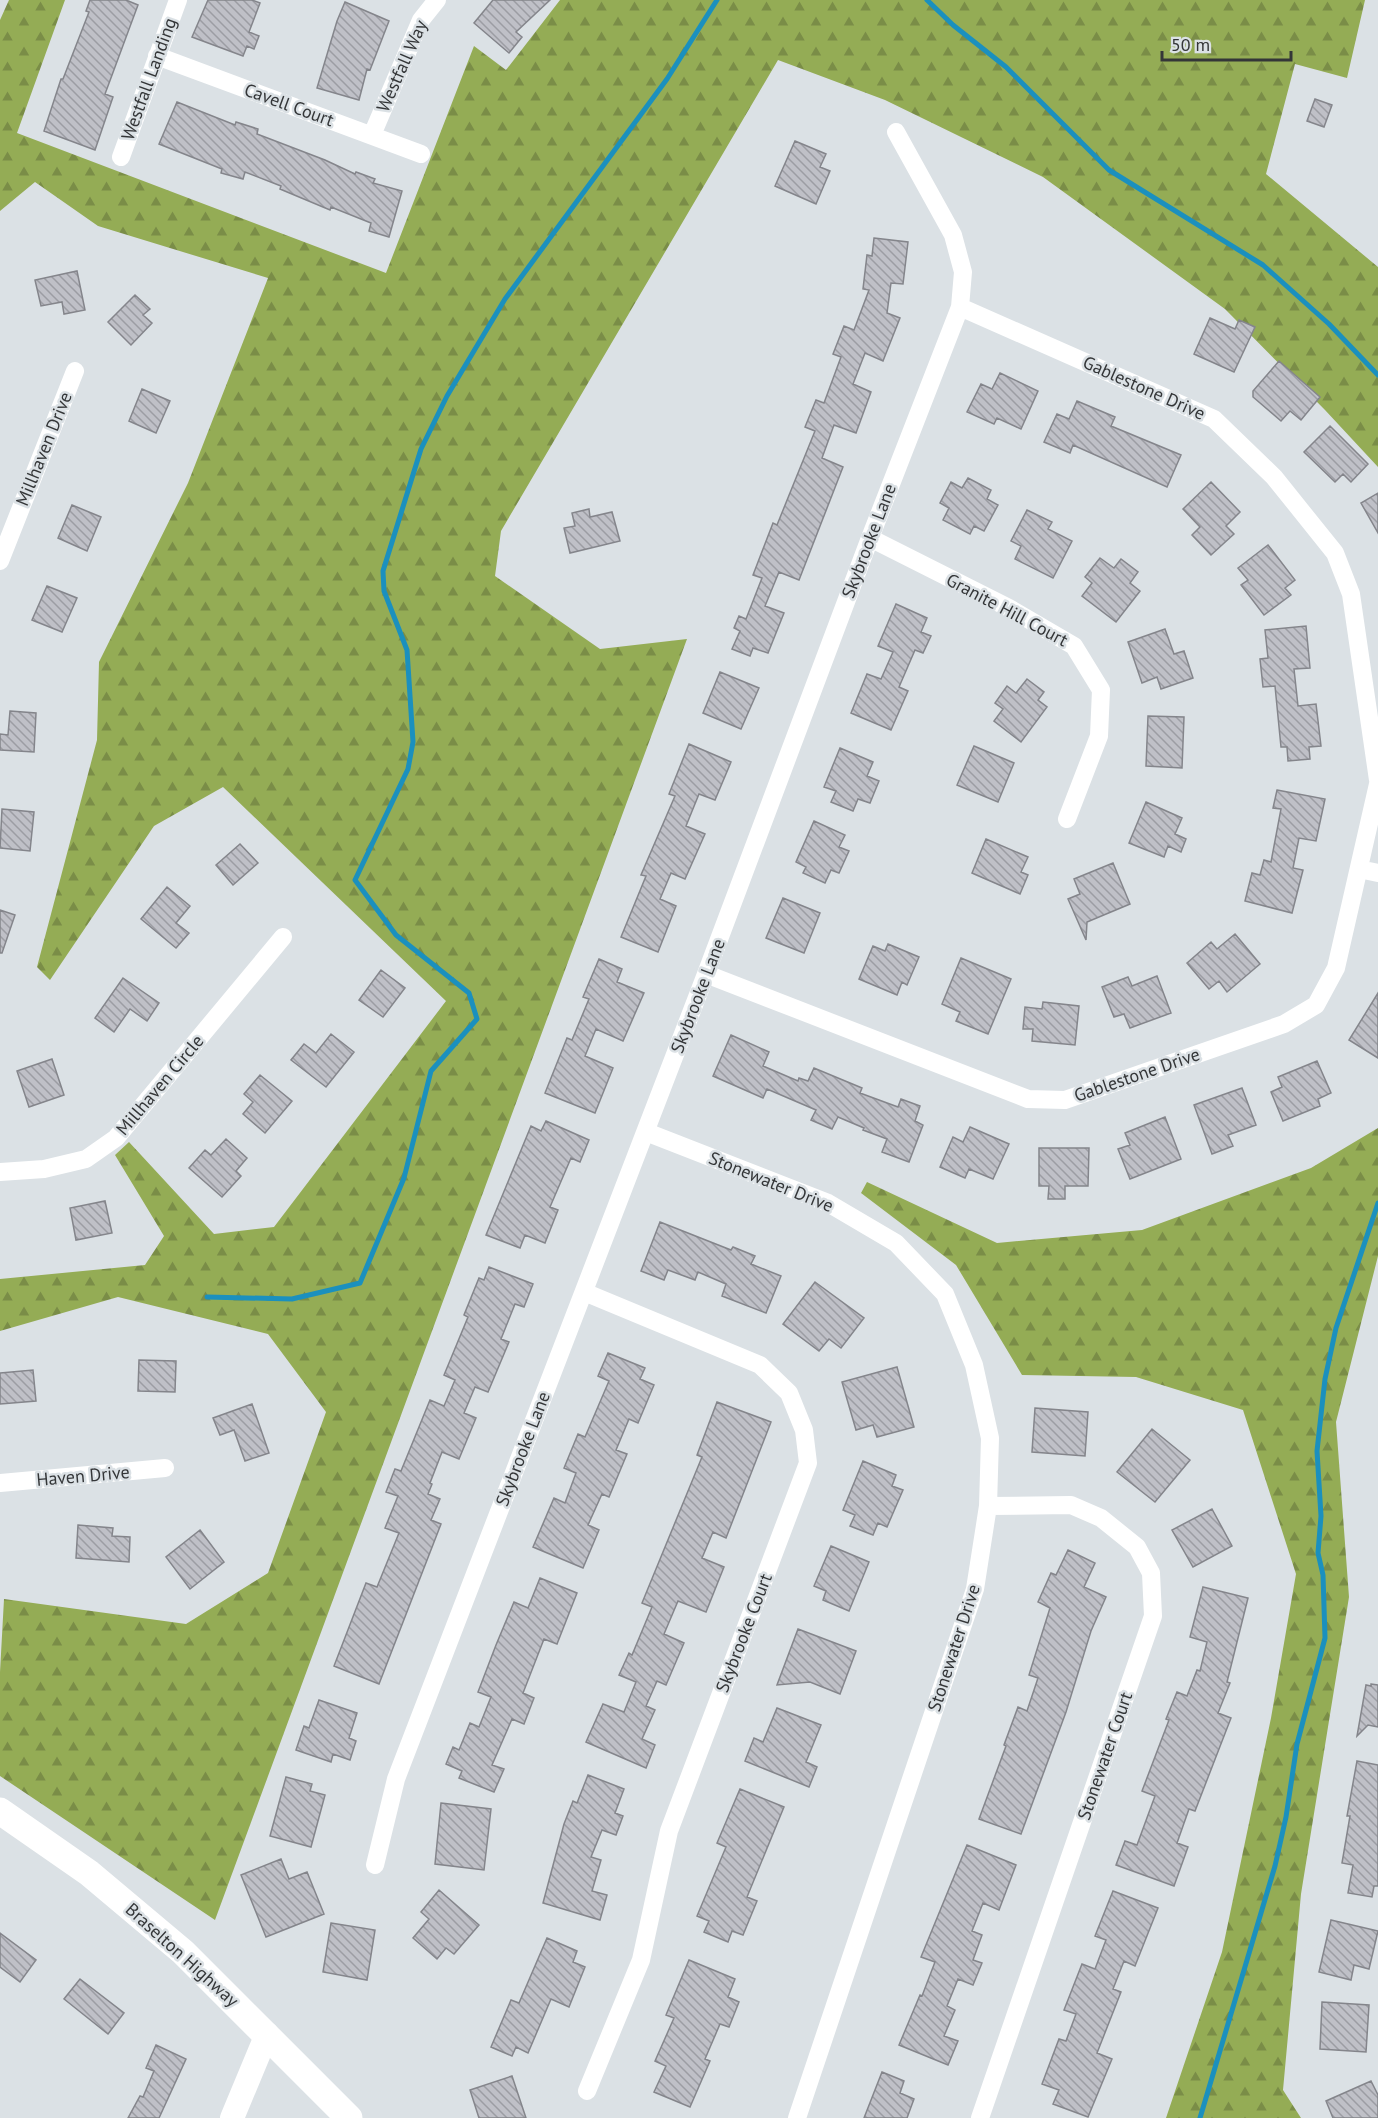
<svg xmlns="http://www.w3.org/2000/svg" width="1378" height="2118" font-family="'PT Sans',sans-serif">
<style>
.forest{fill:url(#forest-firs)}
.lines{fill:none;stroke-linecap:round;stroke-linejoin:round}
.stream{stroke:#1b90be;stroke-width:5}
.building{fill:url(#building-back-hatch);stroke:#84858b;stroke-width:1.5}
.minor{stroke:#fff;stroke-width:18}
.tertiary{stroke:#fff;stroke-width:24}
.secondary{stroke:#fff;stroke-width:27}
.labels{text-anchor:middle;stroke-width:5;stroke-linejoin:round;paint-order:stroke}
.street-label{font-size:18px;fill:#343638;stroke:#dbe1e5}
</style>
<defs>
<pattern id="forest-firs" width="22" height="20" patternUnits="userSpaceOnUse" patternTransform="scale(1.5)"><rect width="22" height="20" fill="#94ac55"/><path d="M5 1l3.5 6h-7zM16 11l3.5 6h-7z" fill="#7a8d47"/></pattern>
<pattern id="building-back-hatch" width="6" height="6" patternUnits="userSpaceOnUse" patternTransform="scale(1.5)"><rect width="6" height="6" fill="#bfc0c7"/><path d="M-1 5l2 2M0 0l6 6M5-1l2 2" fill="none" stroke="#9c9da3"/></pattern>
</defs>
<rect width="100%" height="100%" fill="#dbe1e5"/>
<path class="forest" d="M9,0H65L17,133L386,273L474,46L506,70L560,0H1365L1347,78L1295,64L1266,174L1378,267V467L1325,410L1225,309L1043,177L885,100L778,60L501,531L495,576L600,649L687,639L215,1920L0,1776V1672L4,1599L186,1624L268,1573L326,1412L268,1334L118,1297L0,1331V1279L145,1265L164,1236L115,1155L129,1142L214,1234L274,1227L446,1001L223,787L154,826L50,980L37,967L97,740L99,662L188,483L268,278L98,226L35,182L0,211V20Z
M1378,1128V1256L1336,1422L1349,1597L1301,1894L1283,2090L1301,2118H1166L1222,1952L1271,1718L1296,1574L1243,1410L1136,1377L1022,1375L956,1265L861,1193L867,1182L997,1243L1142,1230L1311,1168Z"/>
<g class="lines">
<path class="stream" d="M927,0L953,25L1006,67L1109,170L1263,265L1329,324L1378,375
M207,1297L292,1299L360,1283L404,1178L431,1071L477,1019L469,993L396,935L355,880L408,769L413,742L407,650L384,591L383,571L421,449L447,396L505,299L667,79L717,0
M1200,2118L1275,1866L1286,1817L1297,1744L1325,1638L1323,1575L1318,1553L1321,1516L1317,1451L1325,1379L1336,1328L1378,1203"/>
</g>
<path class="building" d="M90,0H126L138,5L105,94L113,97L95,150L44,131L61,79H63L89,12L86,11Z
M208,0H252L260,3L249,32L259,36L254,49L247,46L243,56L192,37Z
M493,0H550L516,32L522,37L509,53L474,23Z
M345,2L389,21L370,70L367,69L359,100L317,88L337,21Z
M1315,99L1332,105L1324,127L1307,121Z
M177,102L235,125L236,122L258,129L257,134L325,160L355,174L356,172L375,179L373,183L402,191L389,237L369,231L371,223L331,207L330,210L280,189L281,186L245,172L243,179L221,173L222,169L159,144Z
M795,141L826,154L820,167L830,171L816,204L775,186Z
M874,238L908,242L903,284L891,283L887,313L900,318L883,361L865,353L853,384L871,392L856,433L834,425L822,458L843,467L799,580L779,572L765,606L784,613L768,653L753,648L750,656L732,649L740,631L734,628L739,616L746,619L762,578L753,575L773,523L777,525L815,431L805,427L816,400L824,403L841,357L833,354L844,326L854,330L869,290L863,289L867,255L872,256Z
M77,271L85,310L64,314L62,302L41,306L35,280Z
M135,295L150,309L143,315L152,323L131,345L108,322Z
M1210,318L1235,329L1239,320L1255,327L1234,372L1194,354Z
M1279,361L1320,397L1301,420L1290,411L1281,421L1253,397V391Z
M1000,373L1038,391L1021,429L997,418L994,424L967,412L981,384L992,389Z
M142,389L170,401L156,433L129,421Z
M1077,401L1115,417L1111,426L1181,455L1167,487L1073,445L1070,453L1044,442L1057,414L1069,419Z
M1330,426L1368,464L1351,482L1343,474L1335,482L1304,452Z
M968,478L991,490L987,499L998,505L984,531L974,526L970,534L943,520L949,508L940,503L951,482L962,488Z
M1211,482L1240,512L1226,526L1234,534L1211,555L1192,535L1200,527L1183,509Z
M1378,493V533L1361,503Z
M72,505L101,517L87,551L58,538Z
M589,509L590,517L612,512L620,541L570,553L564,528L575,526L572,513Z
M1027,510L1052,522L1048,529L1072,541L1053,578L1015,559L1021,546L1011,541Z
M1268,545L1295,580L1285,588L1291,595L1264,615L1241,585L1248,580L1238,568Z
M1100,558L1114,568L1121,559L1138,572L1130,583L1140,591L1116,622L1082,596L1092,583L1085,577Z
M47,586L77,598L62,632L32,620Z
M896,604L927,618L921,632L931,636L923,653L915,650L899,687L908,691L891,730L851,713L867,674L881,679L893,652L878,646Z
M1306,626L1310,668L1294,669L1298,706L1316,704L1321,746L1309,747L1310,759L1288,761L1287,747H1281L1275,686L1263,687L1260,659L1268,658L1265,630Z
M1165,629L1174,654L1184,651L1193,678L1161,689L1157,677L1142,683L1128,642Z
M720,672L759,688L741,729L703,713Z
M1027,679L1044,692L1038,700L1047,707L1021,742L994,721L1003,709L995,703L1007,686L1016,693Z
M10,711L36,713L34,752L0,750V734L8,735Z
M1148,716L1184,717L1182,768L1146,766Z
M689,744L731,762L715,800L699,794L686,826L705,834L685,879L671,873L660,899L676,906L658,952L621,937L646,876L641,875L675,796L669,794Z
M974,746L1014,763L998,802L957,785Z
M840,748L873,762L867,776L879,781L870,803L858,799L853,811L831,802L836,791L824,787Z
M1277,790L1325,799L1316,841L1299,838L1293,868L1303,870L1292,913L1245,901L1252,873L1260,875L1264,860L1271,862L1281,809L1273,808Z
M1146,802L1182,818L1175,834L1186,839L1181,852L1168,846L1164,857L1129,843Z
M2,809L34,812L30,851L0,848Z
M814,821L845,835L839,847L849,851L839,873L831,870L825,883L803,873L806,867L796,862Z
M986,839L1028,857L1021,872L1028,875L1020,894L972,873Z
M240,844L258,863L233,885L216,865Z
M1113,863L1130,904L1087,922L1086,940L1068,899L1080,894L1074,879Z
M167,887L190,906L176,923L189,933L176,948L141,919Z
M783,898L820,913L804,953L766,938Z
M0,910L15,915L2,953H0Z
M1235,934L1260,964L1227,992L1219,981L1209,989L1187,963L1211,942L1217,949Z
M888,944L919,957L907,985L902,982L897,995L859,979L873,946L885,951Z
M961,958L1011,979L988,1034L956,1021L960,1012L942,1004Z
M599,959L622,969L617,982L644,993L623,1041L596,1029L585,1056L613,1068L595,1113L545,1093L567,1038L572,1040L589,999L583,997Z
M381,970L405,988L383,1017L359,1000Z
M1157,976L1171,1013L1130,1028L1124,1014L1114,1017L1102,987L1128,977L1132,986Z
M123,978L159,1003L147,1021L130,1009L114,1032L95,1018Z
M1378,993V1058L1349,1040Z
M1043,1002L1079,1006L1075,1045L1032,1041L1033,1029H1023L1025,1007L1042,1009Z
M331,1034L354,1052L326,1087L291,1060L304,1044L316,1053Z
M731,1035L769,1052L763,1066L798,1081L799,1078L808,1081L814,1068L862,1088L860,1093L898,1107L901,1099L920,1106L915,1121L923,1125L909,1162L882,1152L887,1139L863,1130L864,1128L838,1117L832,1129L811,1120L816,1110L767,1089L763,1098L713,1076Z
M52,1059L64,1095L29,1107L17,1071Z
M1317,1061L1331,1093L1318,1099L1320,1106L1283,1121L1271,1092L1282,1087L1278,1077Z
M260,1075L292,1101L265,1133L243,1114L253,1102L244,1094Z
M1242,1088L1256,1125L1228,1135L1233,1146L1212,1154L1194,1105Z
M1165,1117L1181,1159L1130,1179L1118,1149L1130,1145L1125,1133Z
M546,1121L589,1140L580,1162L571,1158L550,1207L558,1210L545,1243L525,1235L520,1248L486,1235L531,1126L541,1131Z
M970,1127L1009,1144L993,1179L969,1169L965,1178L940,1167L953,1137L963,1142Z
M226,1139L247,1158L236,1171L241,1176L222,1197L189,1168L205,1150L211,1155Z
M1039,1148H1089L1088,1186H1065V1199H1048L1049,1186H1039Z
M105,1201L112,1233L76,1240L70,1208Z
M660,1222L731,1250L733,1247L755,1256L751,1264L781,1276L766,1313L722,1296L726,1284L698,1272L695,1280L668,1270L664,1280L641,1271Z
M489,1267L533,1284L524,1307L515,1304L501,1339L509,1342L488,1392L475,1387L464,1413L476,1418L459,1459L442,1452L430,1483L432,1484L428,1494L440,1499L431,1520L441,1524L379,1684L334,1666L366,1583L377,1587L399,1533L385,1528L398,1496L386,1492L395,1469L401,1471L430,1400L444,1406L455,1380L444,1375L468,1317L464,1315L479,1278L484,1280Z
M815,1282L864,1318L841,1348L829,1339L819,1351L783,1324Z
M608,1353L645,1368L640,1379L654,1385L638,1423L629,1419L616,1450L627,1454L609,1497L602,1494L588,1525L599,1530L583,1568L533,1547L554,1498L565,1503L576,1473L564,1468L578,1434L585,1437L609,1381L598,1376Z
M139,1360L176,1361L175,1392L138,1391Z
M897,1367L914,1427L877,1437L873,1425L856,1430L842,1382Z
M33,1370L36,1401L0,1404V1373Z
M717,1402L771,1422L726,1538L713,1532L702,1558L724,1567L706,1612L678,1601L664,1634L684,1643L666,1685L657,1681L646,1706L655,1710L642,1739L655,1745L646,1768L586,1742L603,1704L624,1712L636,1682L619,1675L629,1653L632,1655L652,1607L642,1603L702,1457L697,1455Z
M252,1404L269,1453L245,1461L234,1430L220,1435L213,1418Z
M1035,1408L1088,1412L1085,1456L1032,1452Z
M1152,1429L1190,1460L1155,1502L1117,1472Z
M863,1461L896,1475L892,1486L903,1490L887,1527L878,1523L873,1535L850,1526L855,1515L843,1510Z
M1212,1509L1232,1546L1193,1567L1172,1530Z
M78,1525L113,1528L112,1536L130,1537L129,1562L76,1558Z
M200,1530L224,1562L190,1589L166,1557Z
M831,1546L869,1562L849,1611L823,1600L826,1591L814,1586Z
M1068,1550L1095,1563L1084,1587L1106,1597L1091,1631L1066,1712L1021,1834L979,1819L1006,1746L1004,1745L1018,1707L1027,1711L1038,1678L1029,1675L1050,1608L1038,1602L1051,1573L1056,1575Z
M540,1578L577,1593L557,1644L544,1639L523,1693L534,1698L524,1724L512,1719L492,1765L504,1769L494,1792L459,1778L462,1771L446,1764L453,1747L459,1750L470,1723L479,1727L491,1697L478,1692L496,1645L514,1602L528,1608Z
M1203,1587L1248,1598L1227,1682L1230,1683L1218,1713L1231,1718L1195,1811L1189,1809L1177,1843L1188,1847L1174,1886L1116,1865L1125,1841L1137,1845L1155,1796L1142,1791L1169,1720L1166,1719L1177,1692L1187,1696L1197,1670L1200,1671L1207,1642L1190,1637Z
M798,1629L856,1651L840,1694L810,1682L777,1685Z
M1371,1684L1378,1685V1727L1368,1725L1357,1736L1366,1685L1371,1686Z
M319,1700L357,1713L349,1738L356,1741L350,1760L333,1754L331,1762L296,1750L304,1726L309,1728Z
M777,1708L821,1725L806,1762L817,1767L809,1787L745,1761L754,1738L763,1742Z
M1357,1761L1378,1765V1886H1374L1372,1897L1348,1893L1353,1865L1342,1863L1350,1816H1347Z
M588,1775L624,1789L615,1813L623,1816L616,1835L602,1830L591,1857L601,1860L592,1891L607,1895L600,1920L543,1903L564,1824L573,1801L577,1803Z
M286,1777L312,1784L310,1791L325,1795L311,1847L270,1836Z
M740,1789L784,1807L747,1897L757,1901L743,1935L732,1931L728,1942L704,1932L709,1921L697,1916L726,1847L717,1843Z
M441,1803L491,1809L484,1870L435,1864Z
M967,1845L1016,1865L999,1910L983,1903L972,1931L982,1935L973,1960L982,1963L973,1985L958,1979L947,2006L955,2010L944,2036L958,2041L948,2065L899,2045L920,1995L922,1996L935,1962L921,1957Z
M281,1859L289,1879L307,1872L324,1914L266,1937L241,1875Z
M439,1890L479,1925L454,1954L446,1948L437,1959L413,1938L429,1919L421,1912Z
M1113,1891L1158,1908L1135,1966L1124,1961L1113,1989L1121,1992L1097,2053L1112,2059L1088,2117L1053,2104L1059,2090L1042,2084L1059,2039L1066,2041L1076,2014L1064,2010L1082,1964L1095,1969L1106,1940L1095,1936Z
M1331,1920L1378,1931L1369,1969L1354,1965L1351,1980L1319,1972Z
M331,1923L375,1930L367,1980L323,1972Z
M0,1933L36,1960L20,1982L0,1967Z
M547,1938L577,1951L573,1962L585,1967L569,2007L551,1999L528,2053L516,2047L512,2056L491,2047L511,2000L519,2003Z
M689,1960L735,1979L728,1997L739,2002L729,2027L720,2024L705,2059L710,2061L690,2107L654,2092L666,2066L655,2061L674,2018L666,2015Z
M80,1979L124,2013L108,2034L64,1999Z
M1322,2002L1369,2005L1366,2052L1320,2049Z
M156,2045L186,2059L159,2118H128L140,2096L143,2097L154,2071L146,2068Z
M882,2072L904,2081L900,2093L914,2099L907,2118H864Z
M512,2076L526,2118H479L470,2090Z
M1371,2081L1378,2095V2118H1333L1326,2101Z"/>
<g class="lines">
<path class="minor" d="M157,56L421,154
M372,135L421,20L437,0
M121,157L178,0
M960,307L1214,419L1274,477L1335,553L1351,594L1378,780
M870,538L1009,608L1074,646L1101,690L1099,736L1067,819
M0,561L75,371
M1359,869L1378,873
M706,974L1028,1099L1065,1100L1284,1024L1316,1005L1336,968L1378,784
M646,1132L828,1203L896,1243L945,1294L974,1365L990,1438L988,1506L975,1589L797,2118
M0,1172L44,1169L86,1159L116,1138L283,937
M584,1292L760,1365L789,1393L804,1430L808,1463L669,1831L641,1960L587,2091
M0,1483L165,1468
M375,1865L396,1779L706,974L870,538L960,307L963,272L953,235L896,132
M980,2118L1153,1616L1151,1573L1137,1547L1101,1518L1071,1505L988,1506"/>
<path class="tertiary" d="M232,2118L267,2034"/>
<path class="secondary" d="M0,1811L89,1873L183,1952L349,2118"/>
</g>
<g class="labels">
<g class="street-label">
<text transform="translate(402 66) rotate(-66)" y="6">Westfall Way</text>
<text transform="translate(149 79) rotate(-70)" y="6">Westfall Landing</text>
<text transform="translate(289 105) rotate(20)" y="6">Cavell Court</text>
<text transform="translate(1144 388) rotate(24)" y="6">Gablestone Drive</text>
<text transform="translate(44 449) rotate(-68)" y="6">Millhaven Drive</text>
<text transform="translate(869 541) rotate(-69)" y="6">Skybrooke Lane</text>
<text transform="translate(1007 610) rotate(28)" y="6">Granite Hill Court</text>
<text transform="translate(698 996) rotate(-69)" y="6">Skybrooke Lane</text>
<text transform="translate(1137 1075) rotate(-19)" y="6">Gablestone Drive</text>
<text transform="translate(160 1085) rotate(-50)" y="6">Millhaven Circle</text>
<text transform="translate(771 1182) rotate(22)" y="6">Stonewater Drive</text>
<text transform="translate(523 1449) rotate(-69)" y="6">Skybrooke Lane</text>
<text transform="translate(83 1476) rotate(-5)" y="6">Haven Drive</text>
<text transform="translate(744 1633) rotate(-69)" y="6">Skybrooke Court</text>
<text transform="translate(954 1648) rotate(-72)" y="6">Stonewater Drive</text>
<text transform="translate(1105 1756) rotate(-71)" y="6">Stonewater Court</text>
<text transform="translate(182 1955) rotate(42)" y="6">Braselton Highway</text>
</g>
</g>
<path d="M1162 51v9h129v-9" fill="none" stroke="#343638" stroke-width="3"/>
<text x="1171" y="51" font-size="18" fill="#343638" stroke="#dbe1e5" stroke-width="4.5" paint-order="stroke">50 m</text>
</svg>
